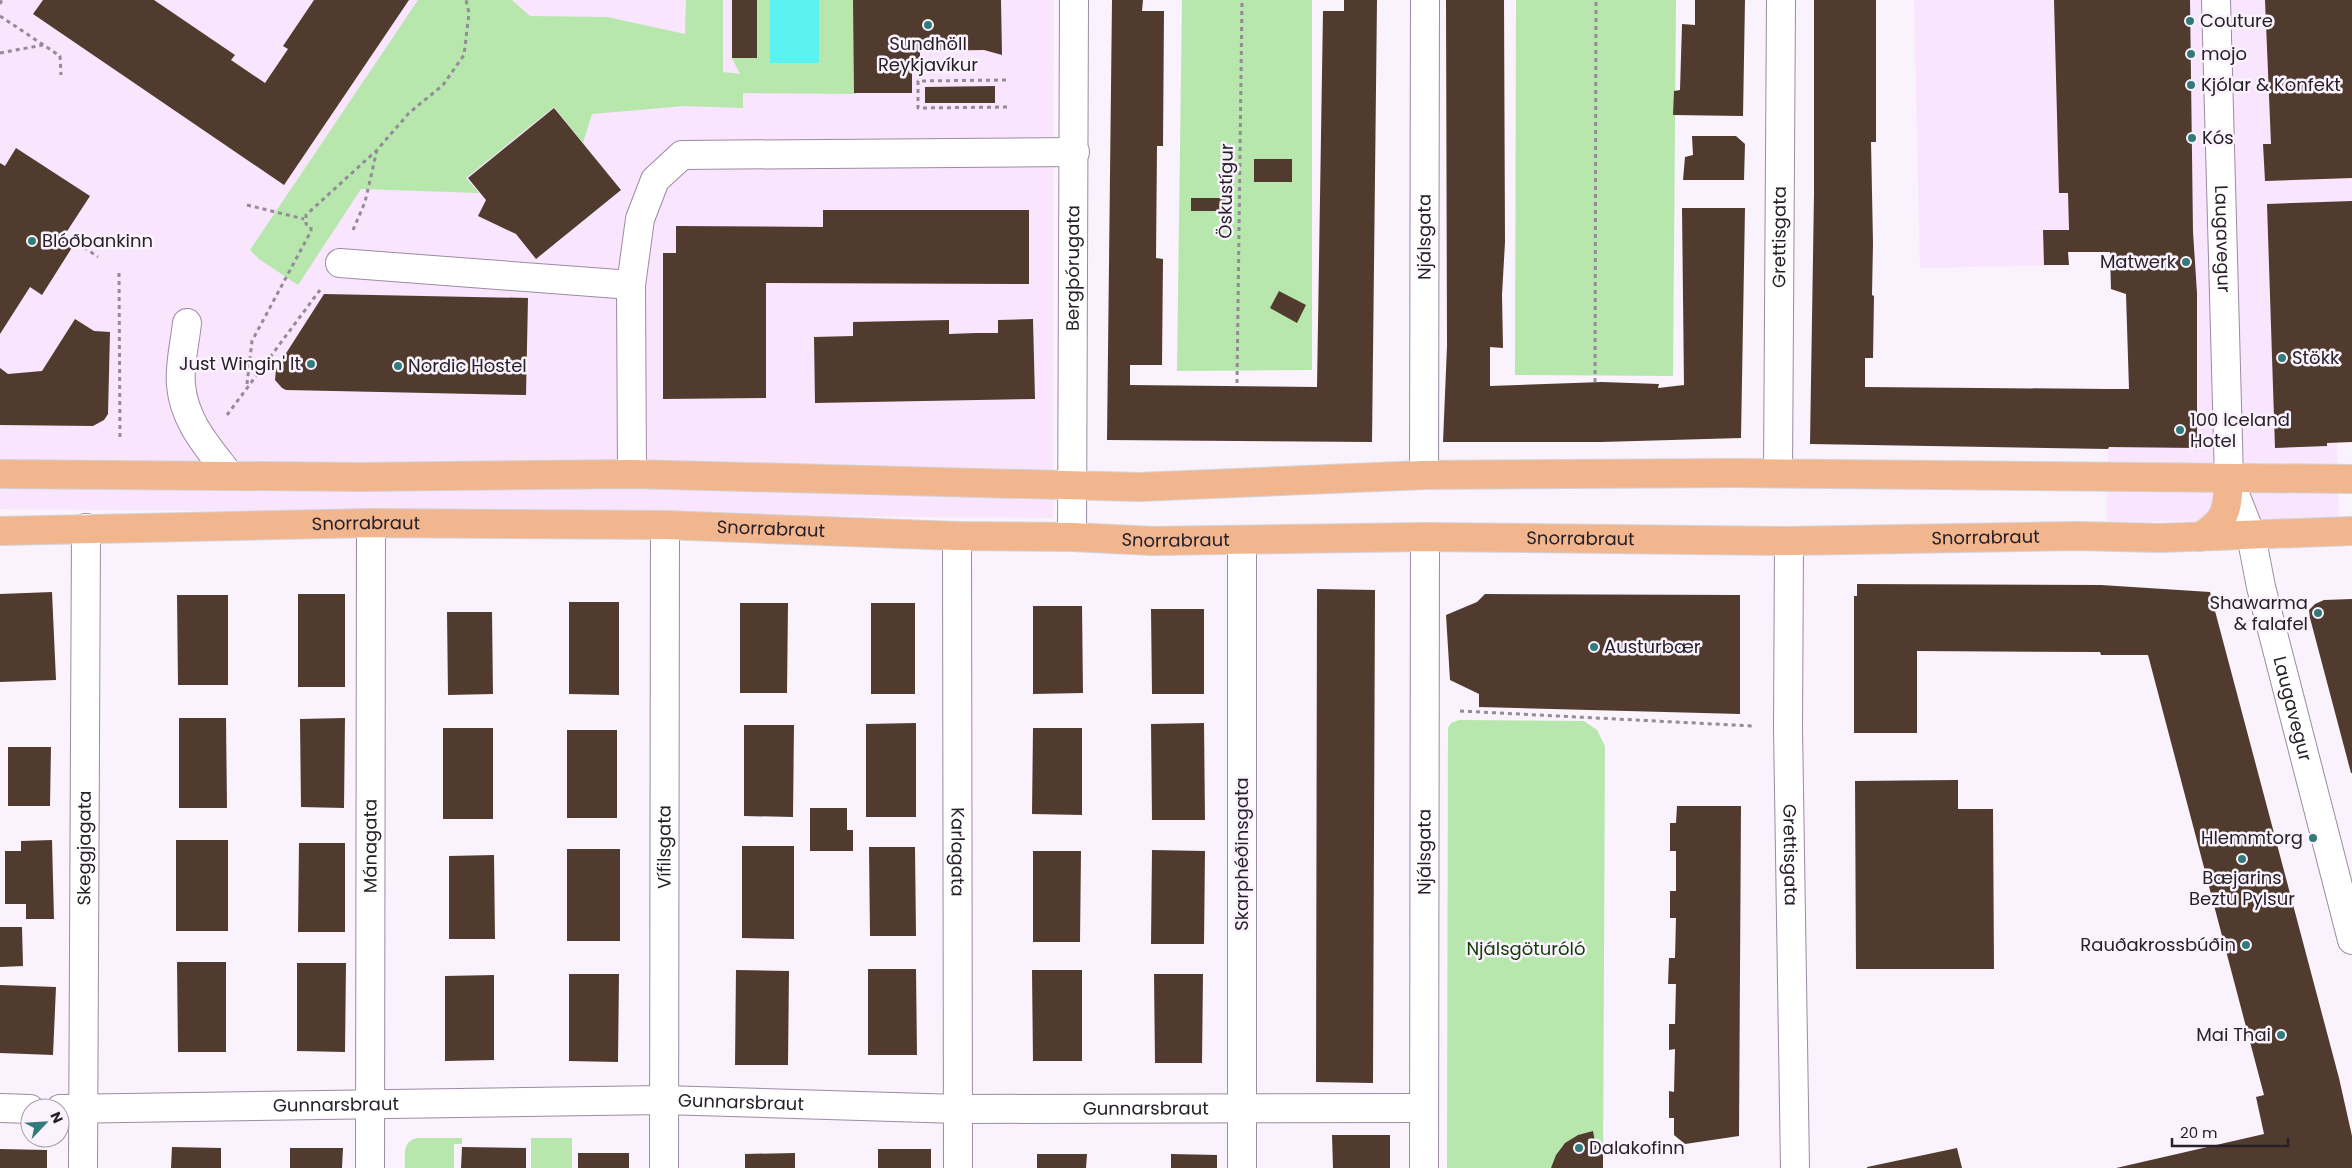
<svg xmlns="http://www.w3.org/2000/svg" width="2352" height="1168" font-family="Poppins,sans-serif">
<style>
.built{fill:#f9e5fe}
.green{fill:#b7e7ad}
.water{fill:#5cf2f2}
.building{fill:#513b2f}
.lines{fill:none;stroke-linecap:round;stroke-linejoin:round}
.minor-casing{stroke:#9c8ba1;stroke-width:30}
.major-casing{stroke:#d4d2d4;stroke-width:30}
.path{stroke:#938b95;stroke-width:3;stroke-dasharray:4 4;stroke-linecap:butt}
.minor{stroke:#fff;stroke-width:28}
.major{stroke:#f2b68f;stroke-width:28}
.poi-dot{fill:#327b7d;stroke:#faf2fc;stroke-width:2}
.labels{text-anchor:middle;stroke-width:5;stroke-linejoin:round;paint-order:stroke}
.poi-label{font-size:18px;fill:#272029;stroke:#faf2fc;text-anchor:start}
.street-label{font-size:18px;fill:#272029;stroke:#faf2fc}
.park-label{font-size:18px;fill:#113c07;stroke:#faf2fc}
</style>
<rect width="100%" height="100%" fill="#faf2fc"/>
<path class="built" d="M0,0H1054L1053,518L0,509Z
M1914,0H2352V383L2335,384L2339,520L2107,522L2109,389L2129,388L2126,294L2111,289L2110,252H2069V265L1920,268Z"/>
<path class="green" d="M418,0H512L530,16L607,17L685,34L686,0H723V72L740,74L732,58H757V0H853L856,94L743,93V108L685,106L592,114L583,143L554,107L466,178L479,193L361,189L298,285L259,259L250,250Z
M1182,0H1312V370L1177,371Z
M1516,0H1676L1673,376L1515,375Z
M1459,720L1584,721L1597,730L1605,746L1603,1168H1447L1448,728L1451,723Z
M417,1138H462V1144H454V1168H405C405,1156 402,1141 417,1138Z
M531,1138H572V1168H531Z"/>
<path class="water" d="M770,0H819V63H770Z"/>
<path class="building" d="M43,0H154L235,55L231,60L265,83L288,49L283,46L314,0H409L284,185L33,14Z
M732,0H757V58H732Z
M853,0H1001L1002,55L984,50L920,51V69H912V93H854Z
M1112,0H1143L1142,11H1164L1163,146H1157L1156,258L1163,259L1162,365H1130V385L1317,387L1323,11H1344V0H1377L1372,442L1107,440Z
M1446,0H1504L1505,242L1502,295L1503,348L1490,347V386L1602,382L1659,384L1658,388L1684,385L1682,208H1745L1741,438L1601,442H1443L1447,346Z
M1695,0H1745L1743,116L1673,115L1674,91L1680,90L1682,24L1695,25Z
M1814,0H1876V142H1871L1873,243L1872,295L1874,296L1873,358H1865V387L2109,389H2129L2126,294L2111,289L2110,252H2068L2069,265H2044L2043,230H2069L2068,193H2059L2054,0H2190L2193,232L2197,293V448L2109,447L2108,449L1810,444L1814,194Z
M2265,0H2352V178L2265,181L2263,144H2271Z
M995,86V103H925V87Z
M554,108L621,190L536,259L516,234L478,216L486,200L468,178Z
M1692,136H1736L1745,144L1744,180H1683L1685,157L1693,155Z
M16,148L90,196L62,239L73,246L42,295L30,287L0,334V163L5,166Z
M1254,159H1292V182H1254Z
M1191,198H1226V211H1191Z
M2352,201V442L2327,443V446L2275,448L2267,204Z
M823,210H1029V284L766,283V398L663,399V253H676V226L823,227Z
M1279,291L1306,305L1297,323L1270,308Z
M324,294L528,298L526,395L286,390L282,388L275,380L276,369Z
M75,319L94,331L110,332L108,414L104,420L93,426L0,425V368L8,374L42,371Z
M1033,319L1035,399L815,403L814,337L853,336V322L949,320V334L976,333H998V320Z
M1857,584L2101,585L2210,592L2339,1078L2352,1136V1168H2116L2264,1134L2256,1097L2264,1095L2148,655H2101L2100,652L1917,651V733H1854V596H1857Z
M1317,589L1375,590L1373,1083L1316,1082Z
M52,592L56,680L0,682V594Z
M298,594H345V687H298Z
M1485,594L1740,595V714L1479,707V694L1450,680L1446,615L1477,602Z
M177,595H228V685H178Z
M2352,599V773H2351L2310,618L2309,610L2315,604L2324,600Z
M569,602H619V695L569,694Z
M740,603H788L787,693H740Z
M871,603H915V694H871Z
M1033,606H1082L1083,693L1033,694Z
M1151,609H1204V694H1152Z
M447,612H492L493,694L448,695Z
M179,718H226L227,808H179Z
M345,718L344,808L301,807L300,719Z
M916,723V817H866V724Z
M1204,723L1205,820H1152L1151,724Z
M744,725H794L793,817L744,816Z
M443,728H493V819H443Z
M1033,728H1082V815L1032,814Z
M567,730H617V818H567Z
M8,747H51L50,806H8Z
M1958,780V809H1993L1994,969H1856L1855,781Z
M1677,806H1741L1739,1136L1685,1144L1674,1135V1118H1669V1091L1674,1092L1675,1049L1669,1050V1024H1675L1676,984H1668L1669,958H1675L1676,918H1670V891H1676V851H1670V823H1676Z
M810,808H847V830H853V851H810Z
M52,840L54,919H26V904H5V851H21V841Z
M176,840H228V931H176Z
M299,843H345V932H298Z
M742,846H794V939L742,938Z
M869,847H915L916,936H870Z
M567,849H620V941H567Z
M1152,850L1205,851L1204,944H1151Z
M1033,851H1081L1080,942H1033Z
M494,855L495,939H449V856Z
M0,927H22L23,966L0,967Z
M177,962H226V1052H178Z
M297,963H346L345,1052L297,1051Z
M868,969H916L917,1055H868Z
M736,970L789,971L788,1065H735Z
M1032,970H1082V1061H1033Z
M569,974H619L618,1062L569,1061Z
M1154,974H1203L1202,1063H1155Z
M494,975V1060L445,1061V976Z
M0,985L56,987L53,1055L0,1053Z
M1593,1131L1597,1153H1603V1168H1551L1556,1155L1565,1143L1578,1135Z
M1332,1135H1390V1168H1333Z
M172,1147L221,1148V1168H171Z
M462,1147L526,1148V1168H461Z
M290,1148H343L342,1168H290Z
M1957,1148L1962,1168H1867V1167Z
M0,1149L47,1150V1168H0Z
M878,1149H931V1168H878Z
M578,1153H629V1168H578Z
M795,1153V1168H745V1154Z
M1037,1154H1087L1086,1168H1037Z
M1171,1154L1217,1155V1168H1171Z"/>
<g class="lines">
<defs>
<g id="minor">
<path id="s1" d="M2216,0L2229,479L2251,535L2261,587L2352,940"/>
<path d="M340,263L631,285"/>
<path d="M187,323C185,343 179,365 181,385C184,422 209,448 230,476"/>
<path id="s2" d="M1778,473L1781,0"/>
<path d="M632,474L631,285L640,219L655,180L682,155L1075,152"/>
<path id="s3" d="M1424,475L1425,0"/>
<path id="s4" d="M957,536L958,1168"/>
<path id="s5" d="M1072,537L1074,0"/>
<path d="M1242,540V1168"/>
<path id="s6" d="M1789,541L1788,728L1795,1168"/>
<path d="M0,1108L30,1109"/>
<path id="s7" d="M60,1109L663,1100L959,1109L1423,1108"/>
<path id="s8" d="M83,1168L86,528"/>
<path id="s9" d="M370,1168L371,523"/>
<path id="s10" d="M664,1168L665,525"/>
<path id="s11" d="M1424,1168L1425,537"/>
</g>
<g id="major">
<path d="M0,474L360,477L632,474L1139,487L1424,475L1737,473L2352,479"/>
<path id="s12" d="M0,531L371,523L665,525L957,536L1072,537L1153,541L1425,537L1789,541L2077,536L2160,538L2352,531"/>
<path d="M2200,537C2228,519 2227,510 2229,479"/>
</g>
</defs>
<use href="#minor" class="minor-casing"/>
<use href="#major" class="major-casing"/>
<path class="path" d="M0,4L2,0
M0,16L60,56L61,75
M0,53L43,45
M1006,80L918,81V108L1007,107
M247,205L304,219
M353,230L365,202L377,150
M66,242L69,237L98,257
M119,273L120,441
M1595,382L1596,0
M1237,383L1242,0
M247,384L252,341L311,231V227L306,224V215L377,150L409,113L443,85L464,55L469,13L466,0
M227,415L320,290
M1460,711L1753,726"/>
<use href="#minor" class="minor"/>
<use href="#major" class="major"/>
</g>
<g class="poi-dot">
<circle cx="2190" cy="21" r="5"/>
<circle cx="928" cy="25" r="5"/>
<circle cx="2191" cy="54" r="5"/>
<circle cx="2191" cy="85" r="5"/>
<circle cx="2192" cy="138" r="5"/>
<circle cx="32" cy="241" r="5"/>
<circle cx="2186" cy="262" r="5"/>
<circle cx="2282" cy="358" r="5"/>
<circle cx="311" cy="364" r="5"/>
<circle cx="398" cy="366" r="5"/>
<circle cx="2180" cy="430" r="5"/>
<circle cx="2318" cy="613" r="5"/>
<circle cx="1594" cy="647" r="5"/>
<circle cx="2313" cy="838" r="5"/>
<circle cx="2242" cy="859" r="5"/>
<circle cx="2246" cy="945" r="5"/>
<circle cx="2281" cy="1035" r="5"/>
<circle cx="1579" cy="1148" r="5"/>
</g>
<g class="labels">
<g class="poi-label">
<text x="2200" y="27">Couture</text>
<text x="928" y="50" text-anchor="middle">Sundhöll<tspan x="928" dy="21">Reykjavíkur</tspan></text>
<text x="2201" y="60">mojo</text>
<text x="2201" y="91">Kjólar &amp; Konfekt</text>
<text x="2202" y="144">Kós</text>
<text x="42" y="247">Blóðbankinn</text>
<text x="2176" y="268" text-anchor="end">Matwerk</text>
<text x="2292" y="364">Stökk</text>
<text x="301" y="370" text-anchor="end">Just Wingin' It</text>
<text x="408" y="372">Nordic Hostel</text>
<text x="2190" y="426">100 Iceland<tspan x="2190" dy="21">Hotel</tspan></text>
<text x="2308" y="609" text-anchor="end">Shawarma<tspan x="2308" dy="21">&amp; falafel</tspan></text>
<text x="1604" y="653">Austurbær</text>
<text x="2303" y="844" text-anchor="end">Hlemmtorg</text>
<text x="2242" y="884" text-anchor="middle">Bæjarins<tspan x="2242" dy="21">Beztu Pylsur</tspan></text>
<text x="2236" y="951" text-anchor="end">Rauðakrossbúðin</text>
<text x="2271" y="1041" text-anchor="end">Mai Thai</text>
<text x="1589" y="1154">Dalakofinn</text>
</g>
<g class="street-label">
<text transform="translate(1226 191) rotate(-89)" y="6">Öskustígur</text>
<text dy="6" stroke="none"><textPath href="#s2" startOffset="236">Grettisgata</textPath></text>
<text dy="6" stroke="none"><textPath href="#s3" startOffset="238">Njálsgata</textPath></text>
<text dy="6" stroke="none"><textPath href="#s1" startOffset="239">Laugavegur</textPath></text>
<text dy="6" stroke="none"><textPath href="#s5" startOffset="269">Bergþórugata</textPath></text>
<text dy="6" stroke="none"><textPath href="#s12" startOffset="366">Snorrabraut</textPath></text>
<text dy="6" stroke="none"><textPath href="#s12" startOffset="771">Snorrabraut</textPath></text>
<text dy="6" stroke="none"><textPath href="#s12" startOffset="1581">Snorrabraut</textPath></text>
<text dy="6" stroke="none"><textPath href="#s12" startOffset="1986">Snorrabraut</textPath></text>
<text dy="6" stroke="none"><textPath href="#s12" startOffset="1176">Snorrabraut</textPath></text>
<text dy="6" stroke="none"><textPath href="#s1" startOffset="718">Laugavegur</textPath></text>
<text dy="6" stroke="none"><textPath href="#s9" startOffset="322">Mánagata</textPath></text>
<text dy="6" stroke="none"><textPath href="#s10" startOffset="321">Vífilsgata</textPath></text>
<text dy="6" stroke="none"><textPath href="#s8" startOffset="320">Skeggjagata</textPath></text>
<text dy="6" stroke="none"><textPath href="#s4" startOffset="316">Karlagata</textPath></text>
<text dy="6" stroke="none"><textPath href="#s11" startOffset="316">Njálsgata</textPath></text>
<text transform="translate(1242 854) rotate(-90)" y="6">Skarphéðinsgata</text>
<text dy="6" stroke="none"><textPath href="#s6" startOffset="314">Grettisgata</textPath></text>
<text dy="6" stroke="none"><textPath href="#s7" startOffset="681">Gunnarsbraut</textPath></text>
<text dy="6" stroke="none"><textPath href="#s7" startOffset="276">Gunnarsbraut</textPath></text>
<text dy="6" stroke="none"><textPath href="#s7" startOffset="1086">Gunnarsbraut</textPath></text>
</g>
<g class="park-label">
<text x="1526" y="955">Njálsgöturóló</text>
</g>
</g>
<g transform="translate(45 1123) rotate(65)"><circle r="24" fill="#faf2fc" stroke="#a69ea8"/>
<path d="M0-4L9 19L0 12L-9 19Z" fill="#327b7d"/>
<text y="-8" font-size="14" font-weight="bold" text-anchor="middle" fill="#272029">N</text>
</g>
<path d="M2172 1138v8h116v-8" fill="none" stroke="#272029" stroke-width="2.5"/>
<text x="2180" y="1138" font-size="15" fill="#272029" stroke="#faf2fc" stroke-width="4" paint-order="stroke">20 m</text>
</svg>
